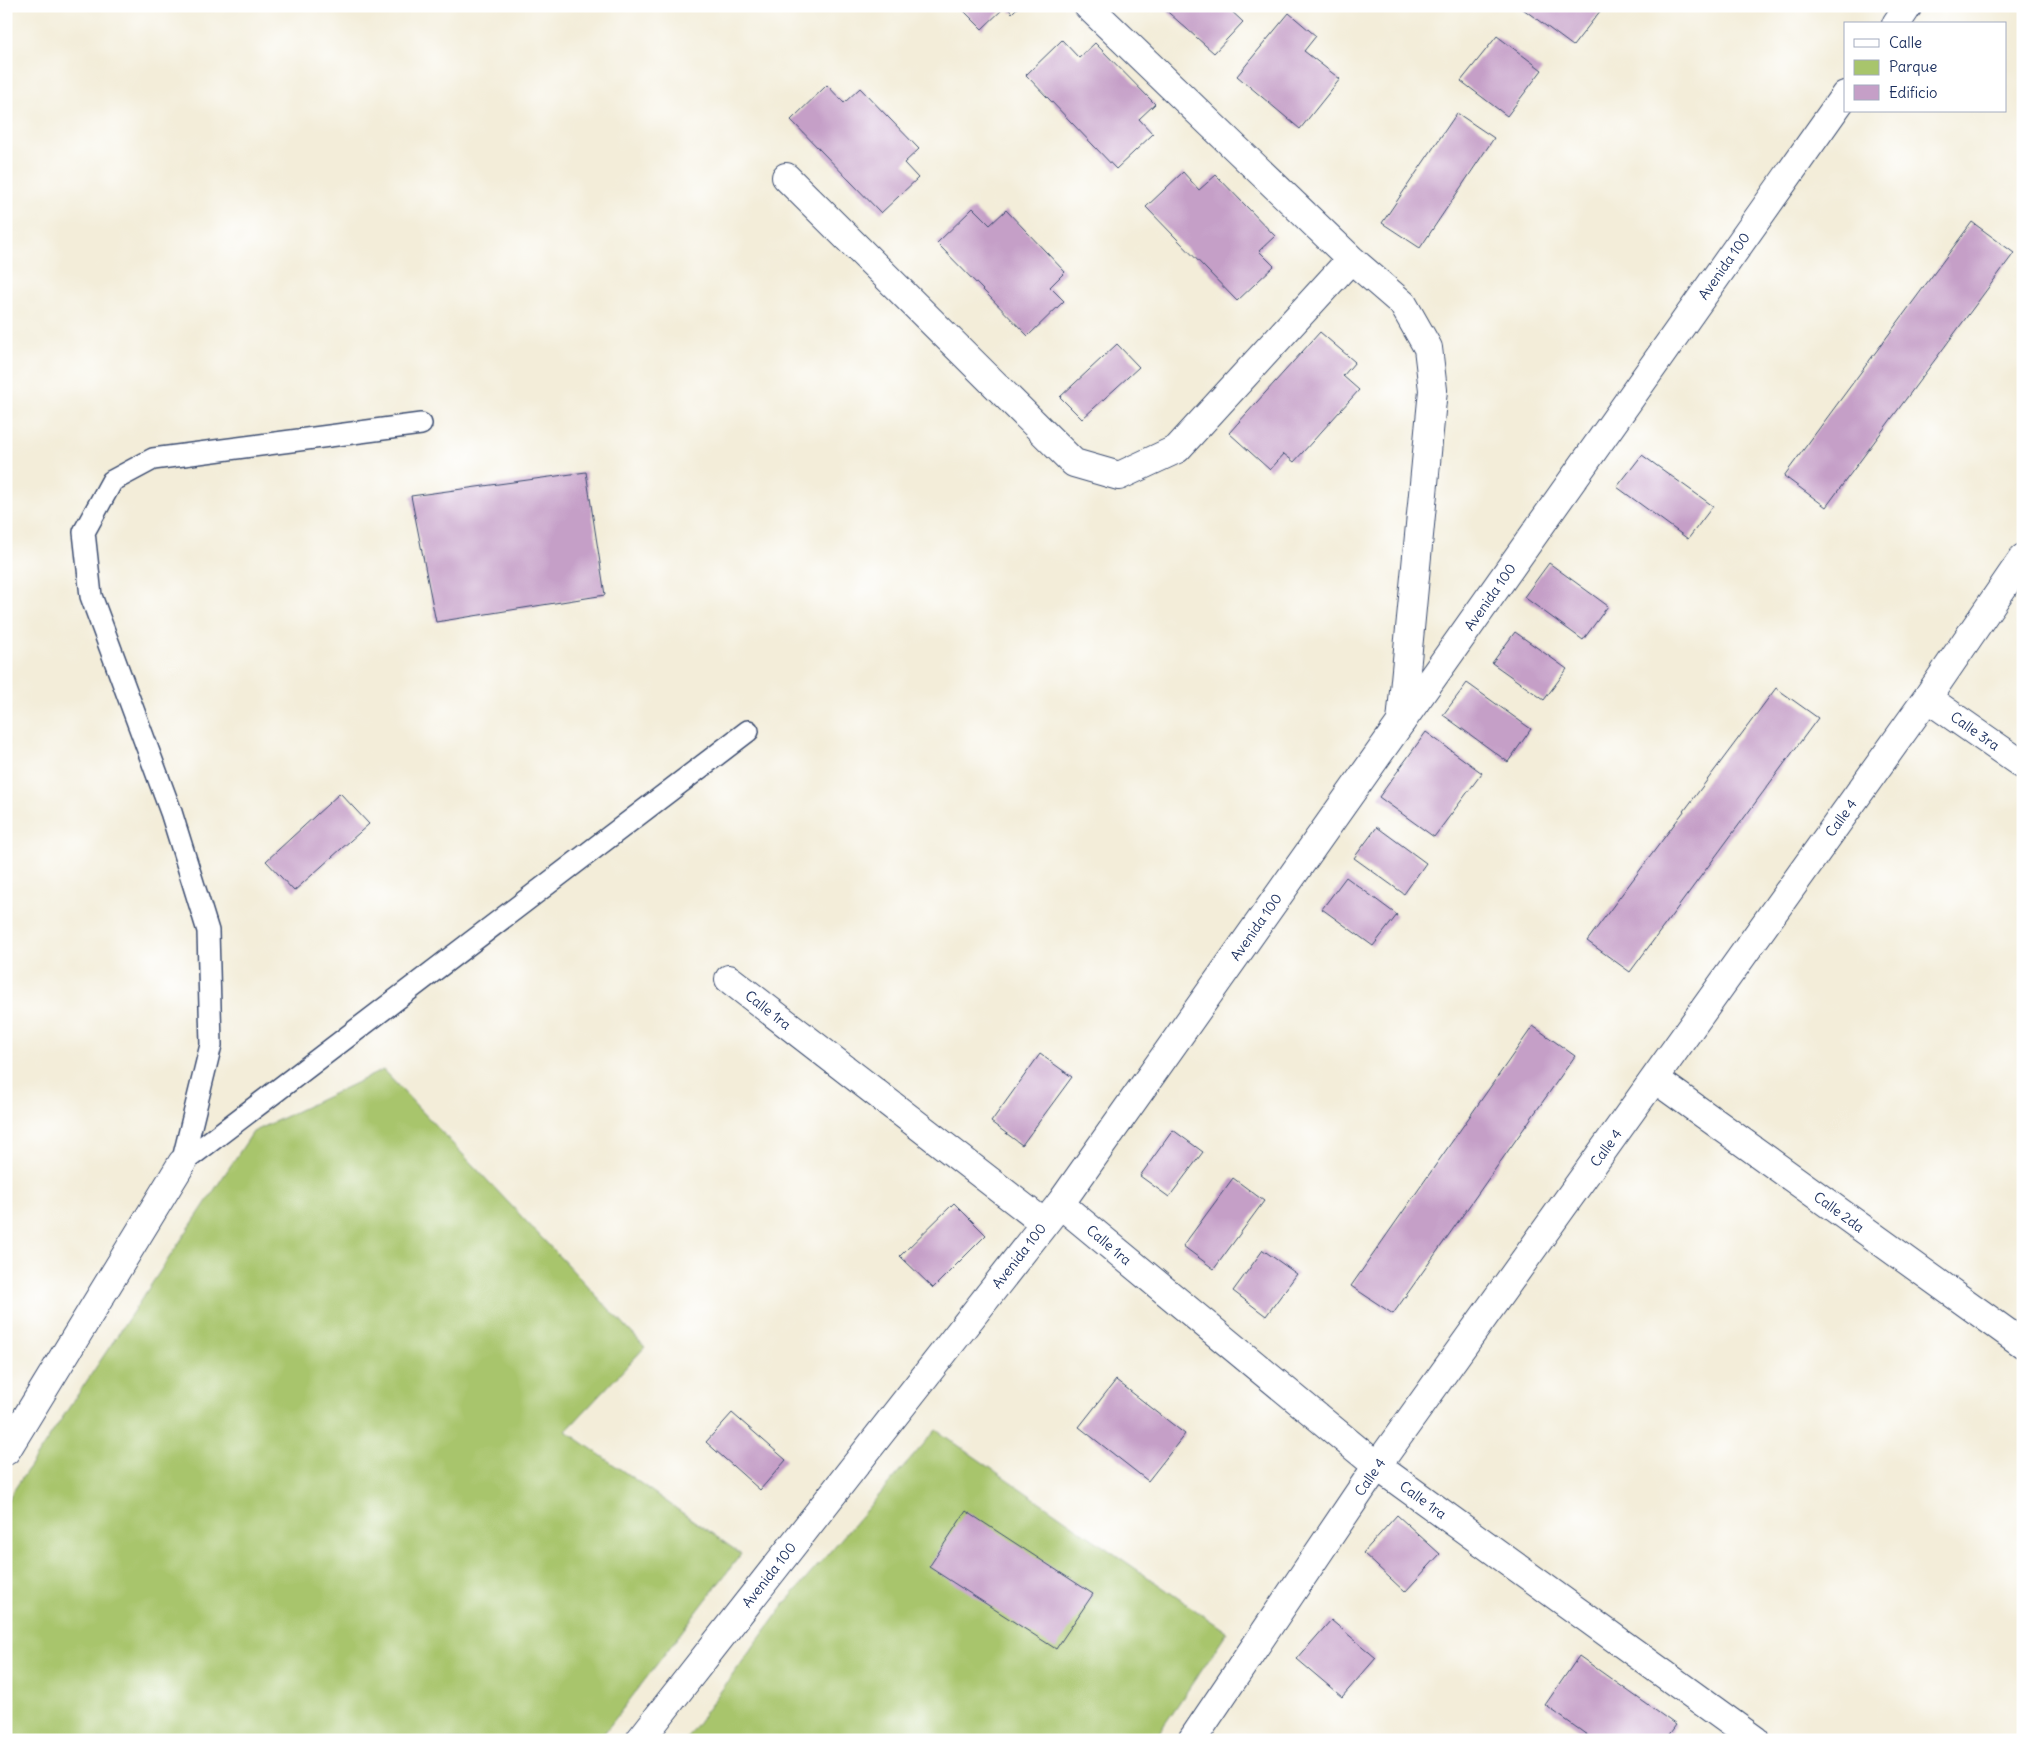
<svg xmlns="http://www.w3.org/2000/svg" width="2029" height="1746" font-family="Delius,sans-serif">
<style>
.green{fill:#a8c56c;stroke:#627a65}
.building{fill:#c59fc7}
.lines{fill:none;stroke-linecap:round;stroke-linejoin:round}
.service-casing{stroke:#3b4c70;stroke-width:24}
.minor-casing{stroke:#3b4c70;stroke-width:30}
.tertiary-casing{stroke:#3b4c70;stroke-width:30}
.service{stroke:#fff;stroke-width:21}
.minor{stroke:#fff;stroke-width:28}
.tertiary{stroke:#fff;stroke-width:28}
.labels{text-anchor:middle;stroke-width:4.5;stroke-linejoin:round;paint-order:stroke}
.street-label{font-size:14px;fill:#1b2f5e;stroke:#fff}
</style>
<rect width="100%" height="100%" fill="#fff"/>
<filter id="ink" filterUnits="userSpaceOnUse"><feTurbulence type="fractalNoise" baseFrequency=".02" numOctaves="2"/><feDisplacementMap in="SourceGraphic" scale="10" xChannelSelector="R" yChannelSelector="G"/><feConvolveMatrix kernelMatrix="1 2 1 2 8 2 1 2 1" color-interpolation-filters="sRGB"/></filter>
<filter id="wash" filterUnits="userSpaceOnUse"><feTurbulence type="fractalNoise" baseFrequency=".0096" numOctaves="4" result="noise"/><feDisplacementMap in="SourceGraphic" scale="20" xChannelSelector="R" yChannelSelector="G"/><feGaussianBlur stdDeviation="1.12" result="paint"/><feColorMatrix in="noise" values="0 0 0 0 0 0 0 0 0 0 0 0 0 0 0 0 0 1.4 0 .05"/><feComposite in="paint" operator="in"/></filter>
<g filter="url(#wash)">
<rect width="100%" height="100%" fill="#f3edd9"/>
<path class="green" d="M383,1070L645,1347L566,1431L741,1554L599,1740H6V1502L253,1132Z
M936,1430L1227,1632L1154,1740H685L786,1602Z"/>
<g id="blocks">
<path class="building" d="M959,6H1006L982,29Z
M1006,6H1019L1012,13Z
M1161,6H1226L1243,22L1214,53Z
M1519,6H1604L1573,46Z
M1289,13L1316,36L1304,51L1340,79L1300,129L1237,76Z
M1497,36L1542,70L1507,116L1461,81Z
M1062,40L1079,58L1095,43L1155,104L1139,119L1153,134L1116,169L1026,75Z
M827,85L844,103L860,88L919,149L904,163L918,178L881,213L791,120Z
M1457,113L1494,138L1420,248L1382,223Z
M1183,172L1199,190L1216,175L1275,236L1259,251L1274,266L1237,301L1146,207Z
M973,208L990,225L1006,210L1065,272L1050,287L1064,301L1028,336L937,243Z
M1972,222L2014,253L1826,507L1784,476Z
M1320,332L1355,362L1343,376L1359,390L1294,462L1284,454L1270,470L1229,433Z
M1117,344L1139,367L1082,419L1060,397Z
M1642,455L1713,506L1688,539L1617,487Z
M586,472L605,595L436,622L411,496Z
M1549,563L1608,606L1583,640L1524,597Z
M1515,632L1567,669L1544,700L1492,663Z
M1467,683L1531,729L1508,762L1443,715Z
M1776,688L1818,718L1630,972L1587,941Z
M1426,732L1482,773L1434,837L1379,797Z
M340,793L369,824L294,891L266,861Z
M1377,827L1426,863L1404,894L1354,858Z
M1346,877L1397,915L1373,946L1322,909Z
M1533,1026L1575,1056L1393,1314L1351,1286Z
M1040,1054L1072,1077L1022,1145L991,1122Z
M1173,1130L1203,1152L1169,1197L1140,1176Z
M1233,1178L1264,1201L1214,1269L1183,1246Z
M954,1203L986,1235L933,1288L900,1256Z
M1263,1250L1297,1274L1266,1316L1233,1291Z
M1116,1380L1185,1434L1148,1481L1079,1427Z
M732,1413L786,1460L760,1490L706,1442Z
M966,1511L1093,1594L1056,1649L929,1567Z
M1397,1515L1440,1554L1405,1592L1363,1553Z
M1331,1620L1376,1658L1342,1697L1297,1659Z
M1579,1656L1676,1725L1665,1740H1594L1545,1705Z"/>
</g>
</g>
<g filter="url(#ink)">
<use href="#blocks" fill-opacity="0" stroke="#3b4c70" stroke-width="1"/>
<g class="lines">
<defs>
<path id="service" d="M182,1163L211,1045L208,931L171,812L91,596L84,532L112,481L153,459L421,424
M182,1163L748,731"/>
<path id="minor" d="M1088,6L1351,259L1403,304L1428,348L1433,390L1401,722
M786,177L1074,463L1119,476L1177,449L1351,259
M1927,698L2023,765
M729,979L1044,1223
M1655,1079L2023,1344
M1060,1204L1377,1466L1755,1740
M6,1451L182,1163
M1192,1740L1377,1466L1927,698L2023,558"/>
<path id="tertiary" d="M1896,24L1908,6
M640,1740L1060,1204L1845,95"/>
</defs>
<use href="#service" class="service-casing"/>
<use href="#minor" class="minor-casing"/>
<use href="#tertiary" class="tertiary-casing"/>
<use href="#service" class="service"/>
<use href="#minor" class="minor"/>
<use href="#tertiary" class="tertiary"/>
</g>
</g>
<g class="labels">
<g class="street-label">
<text transform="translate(1724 266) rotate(-55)" y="5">Avenida 100</text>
<text transform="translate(1490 597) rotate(-55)" y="5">Avenida 100</text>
<text transform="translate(1975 731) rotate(35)" y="5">Calle 3ra</text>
<text transform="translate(1841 818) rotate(-54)" y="5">Calle 4</text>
<text transform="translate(1256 927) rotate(-55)" y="5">Avenida 100</text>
<text transform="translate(768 1010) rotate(38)" y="5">Calle 1ra</text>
<text transform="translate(1606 1148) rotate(-54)" y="5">Calle 4</text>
<text transform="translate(1839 1212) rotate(36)" y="5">Calle 2da</text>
<text transform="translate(1109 1245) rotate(40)" y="5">Calle 1ra</text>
<text transform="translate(1019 1256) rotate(-52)" y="5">Avenida 100</text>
<text transform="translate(1370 1477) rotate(-55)" y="5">Calle 4</text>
<text transform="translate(1423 1500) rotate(36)" y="5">Calle 1ra</text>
<text transform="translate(769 1575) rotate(-52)" y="5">Avenida 100</text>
</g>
</g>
<rect width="2029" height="1746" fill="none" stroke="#fff" stroke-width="25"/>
<rect x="1844" y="22" width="162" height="90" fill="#ffffff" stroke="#a4acbf"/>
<rect x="1854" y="39" width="25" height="8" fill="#ffffff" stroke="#a4acbf"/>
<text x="1889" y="48" font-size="15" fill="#1b2f5e">Calle</text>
<rect x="1854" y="60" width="25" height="15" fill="#a8c56c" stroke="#a4acbf"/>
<text x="1889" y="72" font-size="15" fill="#1b2f5e">Parque</text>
<rect x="1854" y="85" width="25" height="15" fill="#c59fc7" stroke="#a4acbf"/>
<text x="1889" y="98" font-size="15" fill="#1b2f5e">Edificio</text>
</svg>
